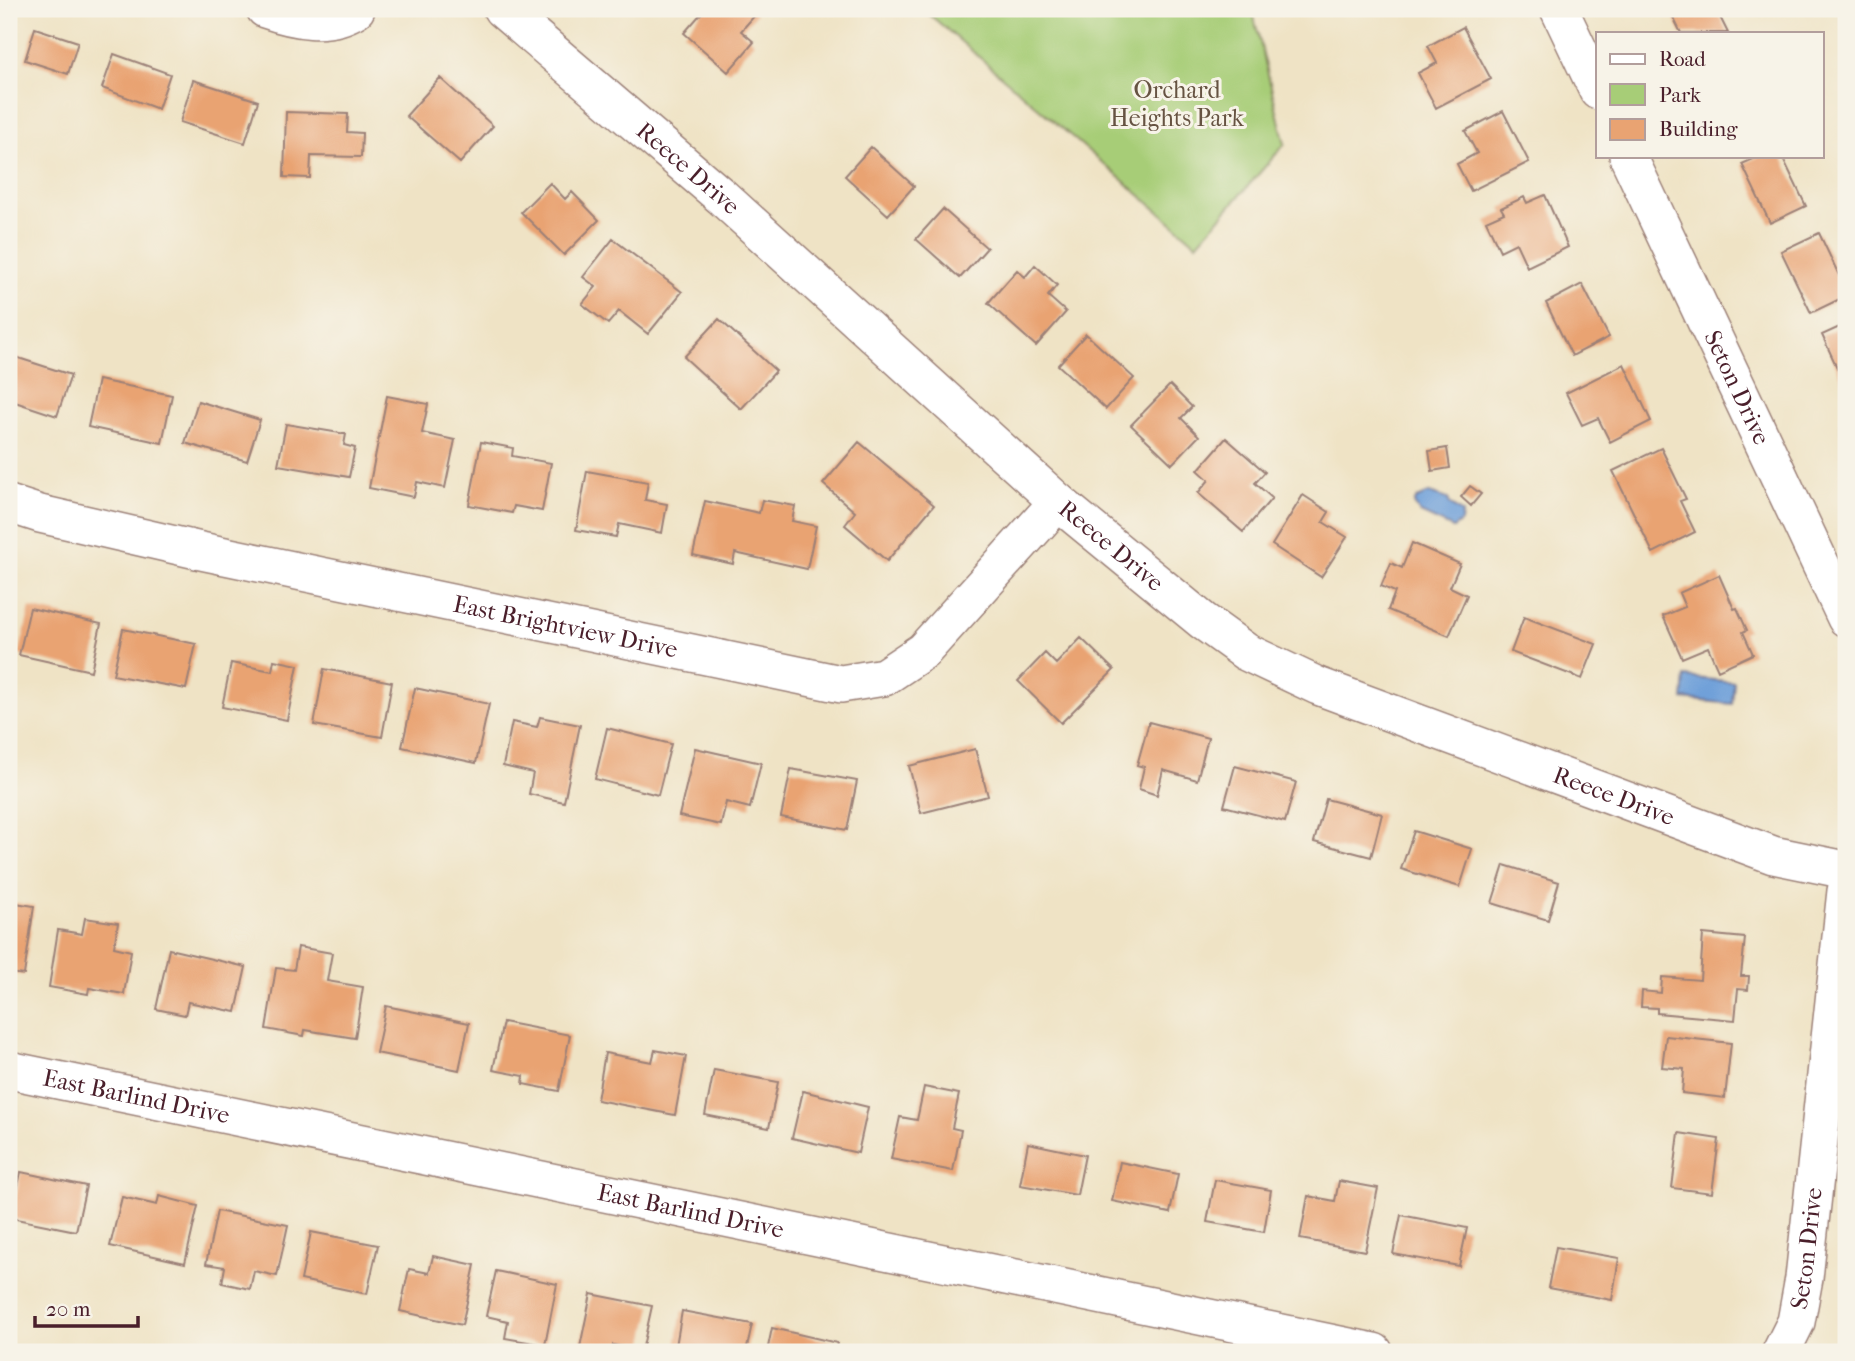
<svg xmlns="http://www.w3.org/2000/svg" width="1855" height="1361" font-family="'IM FELL French Canon',serif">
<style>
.green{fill:#a7cd77;stroke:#787651;stroke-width:2}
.water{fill:#70a0d9;stroke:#5d6082;stroke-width:2}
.building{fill:#e9a372}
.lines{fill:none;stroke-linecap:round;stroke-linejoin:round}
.street-casing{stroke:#9c8178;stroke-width:40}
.street{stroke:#fff;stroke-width:37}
.labels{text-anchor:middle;stroke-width:6;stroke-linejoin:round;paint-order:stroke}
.park-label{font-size:24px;fill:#665342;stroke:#f7f3e8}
.street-label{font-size:24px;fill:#4a1f2b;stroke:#f7f3e8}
</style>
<rect width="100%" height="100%" fill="#f7f3e8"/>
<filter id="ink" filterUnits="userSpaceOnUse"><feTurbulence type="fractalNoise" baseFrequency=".0143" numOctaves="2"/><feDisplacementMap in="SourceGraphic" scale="14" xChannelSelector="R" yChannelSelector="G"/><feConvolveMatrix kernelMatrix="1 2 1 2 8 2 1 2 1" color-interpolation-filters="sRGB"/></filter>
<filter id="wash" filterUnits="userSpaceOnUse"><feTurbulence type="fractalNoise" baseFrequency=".00686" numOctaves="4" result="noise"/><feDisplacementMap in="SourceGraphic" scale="28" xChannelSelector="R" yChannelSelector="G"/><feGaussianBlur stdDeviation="1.57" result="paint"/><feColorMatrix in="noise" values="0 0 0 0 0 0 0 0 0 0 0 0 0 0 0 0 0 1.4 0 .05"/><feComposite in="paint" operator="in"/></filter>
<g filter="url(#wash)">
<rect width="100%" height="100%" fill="#efe3c5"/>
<path class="green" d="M923,9H1252L1285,144L1197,244Z"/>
<path class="water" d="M1429,493L1448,499L1450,504L1462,513L1461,522L1453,528L1420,513L1414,504L1417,498Z
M1685,677L1734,682L1732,704L1683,699Z"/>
<g id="blocks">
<path class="building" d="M705,9H751L756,14L741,31L754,42L728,72L684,33Z
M1669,9H1716L1728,33H1681Z
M1463,27L1491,79L1436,108L1418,73L1437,63L1428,46Z
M35,28L78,42L68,74L25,60Z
M114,54L170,74L158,109L102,88Z
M440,78L493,126L460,163L406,116Z
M193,80L258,101L245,143L180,122Z
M1503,111L1529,162L1471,191L1457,164L1477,153L1465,131Z
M286,112L348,114L347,132L362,133L361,157L311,156L310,178L284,177Z
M871,147L914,186L888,215L845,176Z
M1760,156H1782L1806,206L1770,223L1742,164Z
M550,183L565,199L572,192L599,220L564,255L521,212Z
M1545,195L1568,247L1527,267L1516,243L1500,251L1486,221L1504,213L1501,208L1524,197L1527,203Z
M943,209L987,248L960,278L916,239Z
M1819,233L1846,290V296L1811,313L1781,251Z
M613,239L682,292L648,334L619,311L608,324L582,304L596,287L583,277Z
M1035,265L1057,285L1048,296L1066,312L1036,346L988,303L1017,270L1025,277Z
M1582,284L1609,337L1572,356L1546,303Z
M719,319L776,371L741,409L684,357Z
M1846,324V387L1822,335Z
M1086,334L1134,378L1106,409L1058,365Z
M9,355L71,375L57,416L9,400Z
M1624,364L1651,421L1610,442L1598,418L1582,425L1566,393Z
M98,380L172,395L162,443L88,427Z
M1170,385L1192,407L1181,418L1199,436L1172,464L1131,425Z
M387,396L428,404L422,433L455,440L445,488L417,482L414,497L369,488Z
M198,401L260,420L247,461L185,443Z
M286,424L346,434L344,445L355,448L349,477L278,465Z
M1226,438L1265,472L1255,483L1272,498L1243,532L1198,493L1209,480L1198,470Z
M481,442L513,448L512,456L551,463L542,511L514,506L512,513L469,505Z
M859,442L934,505L887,561L845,525L855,512L823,484Z
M1447,448L1450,468L1432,471L1429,451Z
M1661,448L1686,499L1680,501L1695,532L1653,553L1613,471Z
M587,471L648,482L645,500L667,504L662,533L619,524L616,537L576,530Z
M1470,486L1481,494L1471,506L1461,497Z
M1303,495L1329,512L1323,522L1347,537L1321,577L1272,545Z
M762,500L795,506L792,521L816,526L807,569L735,553L733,564L693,555L705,501L759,513Z
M1412,543L1460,564L1450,587L1467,595L1449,636L1388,610L1395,592L1381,586L1391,563L1402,568Z
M1719,575L1734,609L1737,608L1747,630L1743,632L1753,654L1718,670L1708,647L1682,658L1663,616L1685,607L1679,593Z
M30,608L101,624L91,671L19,655Z
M1524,617L1596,644L1582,679L1511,652Z
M123,629L196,644L186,689L113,675Z
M1081,638L1114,670L1061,723L1018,681L1045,653L1056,664Z
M274,660L298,665L287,720L222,707L231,663L272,671Z
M324,669L392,682L382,737L314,725Z
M415,688L489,704L476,763L402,747Z
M540,717L580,725L564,802L529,794L533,773L503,766L512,722L537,727Z
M1149,722L1208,738L1197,780L1163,770L1157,795L1139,789L1144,767L1137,765Z
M607,728L671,744L658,795L595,779Z
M695,748L761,763L750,808L726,802L721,825L679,816Z
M975,749L988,796L921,813L909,766Z
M1235,766L1296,782L1285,822L1224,806Z
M791,769L857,781L847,830L781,817Z
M1326,799L1382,814L1371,857L1314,842Z
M1414,831L1472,849L1460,887L1401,869Z
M1504,865L1559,882L1548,920L1492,903Z
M10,902L34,906L24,975L9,973Z
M85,918L118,923L114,947L131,951L124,994L89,988L88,994L49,987L58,930L82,934Z
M1703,934L1745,938L1741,976H1749L1748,990L1738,989L1735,1020L1657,1013V1008L1641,1007L1642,991L1661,993L1662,977L1700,980Z
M298,947L332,953L327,981L363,987L355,1038L305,1030L304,1036L266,1029L276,968L294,970Z
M169,949L246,967L236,1012L188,1002L185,1015L156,1009Z
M386,1006L469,1023L459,1070L376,1053Z
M503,1022L570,1035L559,1091L523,1084L524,1076L493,1070Z
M1666,1036L1731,1043L1725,1098L1682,1093L1684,1069L1662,1067Z
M655,1050L686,1056L675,1115L597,1100L605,1053L652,1062Z
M714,1070L778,1082L769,1128L705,1115Z
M924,1087L959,1094L952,1128L961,1130L953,1171L891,1159L900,1117L917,1120Z
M803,1091L868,1107L858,1153L792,1138Z
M1679,1133L1719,1139L1712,1193L1672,1188Z
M1028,1143L1085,1155L1077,1195L1020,1185Z
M1120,1162L1178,1174L1170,1213L1112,1201Z
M21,1172L86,1186L76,1231L11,1218Z
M1215,1180L1271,1190L1264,1232L1207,1222Z
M1339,1181L1378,1188L1365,1251L1300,1239L1308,1196L1335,1201Z
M159,1196L198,1206L185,1263L110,1246L122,1197L157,1205Z
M217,1211L288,1225L277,1276L254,1271L250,1289L222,1283L225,1267L206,1264Z
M1401,1215L1467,1228L1459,1266L1393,1254Z
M311,1232L378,1245L367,1294L301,1280Z
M1556,1247L1619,1258L1612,1300L1548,1288Z
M433,1256L475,1265L462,1325L400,1311L409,1269L429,1273Z
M496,1271L557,1284L545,1345L505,1338L508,1321L486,1316Z
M591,1294L652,1306L642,1351L613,1345L612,1352H579Z
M682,1311L752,1324L746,1352H675Z
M772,1328L837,1343L835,1352H767Z"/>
</g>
</g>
<g filter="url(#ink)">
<use href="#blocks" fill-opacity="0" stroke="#9c8178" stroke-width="2"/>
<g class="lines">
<defs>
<g id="street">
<path d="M265,9C294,19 328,27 356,9"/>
<path id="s1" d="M502,9L722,197L1058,502L1203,621L1246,652L1318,686L1773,855L1846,870"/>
<path d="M1559,9L1598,91"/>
<path id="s2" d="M1628,156L1846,618"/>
<path id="s3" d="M9,504L40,514L201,551L841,684L884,677L923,651L1058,502"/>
<path id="s4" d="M9,1070L1374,1352"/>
<path id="s5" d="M1781,1352L1796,1322L1804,1278L1846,891"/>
</g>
</defs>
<use href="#street" class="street-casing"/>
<use href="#street" class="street"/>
</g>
</g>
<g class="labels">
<g class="park-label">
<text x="1177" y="98">Orchard<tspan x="1177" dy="28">Heights Park</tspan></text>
</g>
<g class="street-label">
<text dy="8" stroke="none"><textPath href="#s1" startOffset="245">Reece Drive</textPath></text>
<text dy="8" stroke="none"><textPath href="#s2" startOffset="256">Seton Drive</textPath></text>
<text dy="8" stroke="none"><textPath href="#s1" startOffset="812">Reece Drive</textPath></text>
<text dy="8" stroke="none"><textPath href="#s3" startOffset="570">East Brightview Drive</textPath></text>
<text dy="8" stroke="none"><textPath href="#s1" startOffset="1379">Reece Drive</textPath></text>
<text dy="8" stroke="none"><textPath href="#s4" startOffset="130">East Barlind Drive</textPath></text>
<text dy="8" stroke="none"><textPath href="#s4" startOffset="696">East Barlind Drive</textPath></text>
<text dy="8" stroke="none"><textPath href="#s5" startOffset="108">Seton Drive</textPath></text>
</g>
</g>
<rect width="1855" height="1361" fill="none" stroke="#f7f3e8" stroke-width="35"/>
<rect x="1596" y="32" width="228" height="126" fill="#f7f3e8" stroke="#b29e9c" stroke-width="2"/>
<rect x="1610" y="54" width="35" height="10" fill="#ffffff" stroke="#b29e9c" stroke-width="2"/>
<text x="1659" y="66" font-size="21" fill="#4a1f2b">Road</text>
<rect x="1610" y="84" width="35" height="21" fill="#a7cd77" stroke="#b29e9c" stroke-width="2"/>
<text x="1659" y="102" font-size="21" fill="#4a1f2b">Park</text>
<rect x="1610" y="119" width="35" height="21" fill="#e9a372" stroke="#b29e9c" stroke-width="2"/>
<text x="1659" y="136" font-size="21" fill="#4a1f2b">Building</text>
<path d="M35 1316v10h103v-10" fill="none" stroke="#4a1f2b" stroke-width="3.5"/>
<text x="46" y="1316" font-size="21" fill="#4a1f2b" stroke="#f7f3e8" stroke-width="5" paint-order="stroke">20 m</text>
</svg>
